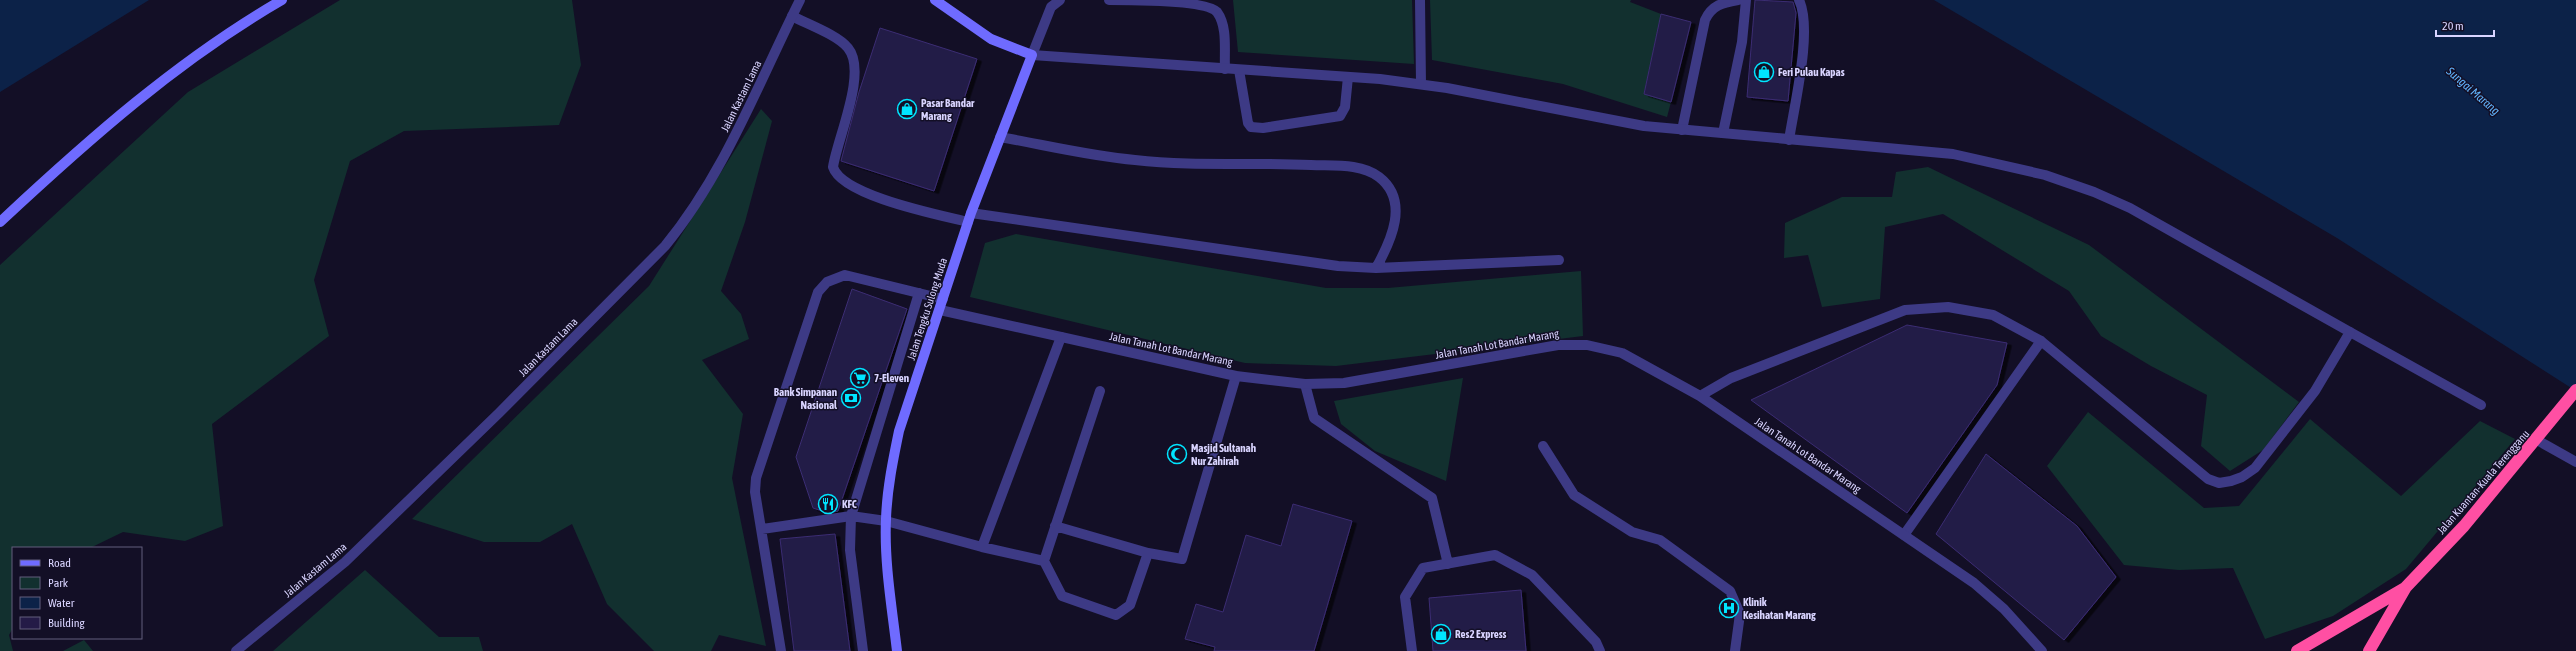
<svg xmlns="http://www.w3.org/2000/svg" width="2576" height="651" font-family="'Asap Condensed',sans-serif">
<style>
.green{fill:#12302f}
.water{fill:#0c2248}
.building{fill:#241b47;stroke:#3b2d73;filter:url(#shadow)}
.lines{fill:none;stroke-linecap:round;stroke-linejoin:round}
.lane{stroke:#3d3a85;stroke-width:10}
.street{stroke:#3d3a85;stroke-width:10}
.secondary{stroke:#6f6bff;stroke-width:10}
.highway{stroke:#ff4fa3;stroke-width:12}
.labels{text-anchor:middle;stroke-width:3;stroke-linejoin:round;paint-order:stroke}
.poi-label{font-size:11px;font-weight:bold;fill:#d9d4ff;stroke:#130f26;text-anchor:start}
.street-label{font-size:11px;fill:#d9d4ff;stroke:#130f26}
.water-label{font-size:12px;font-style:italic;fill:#62b6ff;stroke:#130f26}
</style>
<defs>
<filter id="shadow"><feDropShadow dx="4.5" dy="2.5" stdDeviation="0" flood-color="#0009"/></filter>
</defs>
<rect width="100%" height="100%" fill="#130f26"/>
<path class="green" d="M340,0H572L581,65L559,125L404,131L350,161L314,280L329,336L212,424L223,526L185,541L123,532L90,548H13V628L9,635L13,651H0V265L188,92Z
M1233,0H1412L1414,64L1238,52Z
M1430,0H1631L1630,2L1661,14L1644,93L1671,102L1667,117L1563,84L1432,60Z
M761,109L772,121L745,222L721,291L741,314L749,339L702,360L743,414L732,478L766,646L719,635L711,651H654L607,604L572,524L540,542H484L412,519L649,286Z
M1928,167L2089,245L2299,402L2263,450L2230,471L2201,446L2207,395L2151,366L2101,336L2069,291L1943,214L1885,227L1880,299L1822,307L1808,255L1784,258L1785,223L1842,197H1892L1896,172Z
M1016,234L1326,288H1388L1581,271L1583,336L1336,366L1245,363L970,297L985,243Z
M1463,378L1446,481L1375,451L1341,424L1334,401Z
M2088,412L2204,508L2239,506L2310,419L2401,496L2480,421L2515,439L2406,569L2333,616L2265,639L2233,568L2179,570L2124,565L2047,466Z
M365,570L439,637H479L483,651H273Z
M84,640L93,651H63Z"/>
<path class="water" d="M0,0H149L0,92Z
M1934,0H2576V391L2337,238Z"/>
<path class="building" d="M1755,0L1793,2L1796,13L1788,101L1747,97Z
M1661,14L1691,22L1671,102L1644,94Z
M880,28L977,59L934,191L841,161L859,92Z
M852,289L907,309L838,511L829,513L813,508L796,457Z
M1907,325L2007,343L1997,385L1907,513L1751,400Z
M1986,454L2077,526L2116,577L2064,640L1936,534Z
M1293,504L1352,521L1314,651H1214L1215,647L1185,639L1196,604L1223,612L1246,535L1281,546Z
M835,534L850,651H794L780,539Z
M1521,590L1526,651H1433L1429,598Z"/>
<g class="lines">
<path class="lane" d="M1109,0C1130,0 1206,0 1217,12C1228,27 1224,51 1225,69
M1420,0L1421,84
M792,16C807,24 838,35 848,48C868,72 837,139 833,167C842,196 940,215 968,222
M1032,55L1051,7L1060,0
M1239,70L1248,123L1251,127L1263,128L1340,116L1345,107L1348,77
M1682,130L1705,20C1712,5 1722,3 1738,0
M1723,133L1742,42L1746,0
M1000,137C1045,145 1090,156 1135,160C1194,167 1252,162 1311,165C1333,166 1361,163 1379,177C1410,201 1391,241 1376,268
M1789,140C1794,106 1813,30 1799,0
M971,213L1338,266L1376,268L1559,260
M2350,332L2481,405
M1305,384L1314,418L1432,498L1448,564
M1543,446L1574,495L1632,532L1660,540L1730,591L1740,614L1735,651
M886,521L982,547L1061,337
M1055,526L1148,553
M762,529L851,516
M1904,535L2041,341
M982,547L1044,561L1062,596L1116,615L1130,605L1148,553L1182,559L1236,376
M1044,561L1100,391
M781,651L755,492L756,478L818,292L827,282L845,275L943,299
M1412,651L1405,597L1423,568L1495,555L1532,575L1596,642L1600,651"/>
<path class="street" d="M1032,55L1380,79L1447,88L1644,126L1953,154L2045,175L2094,192L2130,208L2350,332L2315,391L2255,468L2242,477L2231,481L2219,483L2208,479L2041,341L1993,315L1948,307L1905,310L1731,378L1700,396
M940,310L1236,376L1305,384L1344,383L1558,345H1587L1622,353L1700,396L1974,583L2004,609L2042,651
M2537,440L2576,462
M851,516L919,293
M236,651L345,562L499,413L665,246C725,173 758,84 800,0
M863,651L850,550L851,516L886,521"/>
<path class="secondary" d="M0,222C88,140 178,60 282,0
M897,651C892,608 884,562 886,519C887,489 893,460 899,431L971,213L1032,55L991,39L935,0"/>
<path class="highway" d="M2297,651L2405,588
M2369,651L2406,587L2464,526L2576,390"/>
</g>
<defs>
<symbol id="shop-ring" viewBox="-11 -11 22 22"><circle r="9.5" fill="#130f26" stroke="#00e5ff" stroke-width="1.5"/><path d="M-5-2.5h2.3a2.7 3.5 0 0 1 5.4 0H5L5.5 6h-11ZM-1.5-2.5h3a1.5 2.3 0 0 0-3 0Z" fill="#00e5ff"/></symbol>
<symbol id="supermarket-ring" viewBox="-11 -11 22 22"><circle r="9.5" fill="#130f26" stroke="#00e5ff" stroke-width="1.5"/><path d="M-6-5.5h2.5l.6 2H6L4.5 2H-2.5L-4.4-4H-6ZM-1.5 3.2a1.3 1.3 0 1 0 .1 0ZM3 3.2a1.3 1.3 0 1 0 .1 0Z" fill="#00e5ff"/></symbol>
<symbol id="bank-ring" viewBox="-11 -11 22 22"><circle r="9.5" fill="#130f26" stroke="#00e5ff" stroke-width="1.5"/><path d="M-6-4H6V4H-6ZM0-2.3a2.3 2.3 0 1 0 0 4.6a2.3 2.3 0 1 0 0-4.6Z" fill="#00e5ff"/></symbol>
<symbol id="mosque-ring" viewBox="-11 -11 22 22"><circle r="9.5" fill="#130f26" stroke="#00e5ff" stroke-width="1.5"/><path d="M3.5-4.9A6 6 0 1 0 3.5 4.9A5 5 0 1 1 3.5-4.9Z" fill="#00e5ff"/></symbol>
<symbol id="restaurant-ring" viewBox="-11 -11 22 22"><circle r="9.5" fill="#130f26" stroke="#00e5ff" stroke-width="1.5"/><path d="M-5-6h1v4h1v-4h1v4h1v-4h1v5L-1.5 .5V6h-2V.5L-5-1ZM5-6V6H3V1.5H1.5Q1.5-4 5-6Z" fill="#00e5ff"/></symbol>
<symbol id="hospital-ring" viewBox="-11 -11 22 22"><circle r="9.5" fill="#130f26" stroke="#00e5ff" stroke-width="1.5"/><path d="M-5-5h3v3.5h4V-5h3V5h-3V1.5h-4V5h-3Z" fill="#00e5ff"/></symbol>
</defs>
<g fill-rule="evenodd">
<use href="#shop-ring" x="1753" y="61" width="22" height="22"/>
<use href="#shop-ring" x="896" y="98" width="22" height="22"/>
<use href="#supermarket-ring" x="849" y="367" width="22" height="22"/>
<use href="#bank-ring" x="840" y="387" width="22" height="22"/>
<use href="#mosque-ring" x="1166" y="443" width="22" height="22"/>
<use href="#restaurant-ring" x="817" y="493" width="22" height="22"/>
<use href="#hospital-ring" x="1718" y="597" width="22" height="22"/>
<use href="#shop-ring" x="1430" y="623" width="22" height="22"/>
</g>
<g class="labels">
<g class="poi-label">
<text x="1778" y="76">Feri Pulau Kapas</text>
<text x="921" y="107">Pasar Bandar<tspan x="921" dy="13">Marang</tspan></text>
<text x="874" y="382">7-Eleven</text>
<text x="837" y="396" text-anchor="end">Bank Simpanan<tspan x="837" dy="13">Nasional</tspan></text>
<text x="1191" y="452">Masjid Sultanah<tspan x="1191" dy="13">Nur Zahirah</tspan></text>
<text x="842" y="508">KFC</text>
<text x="1743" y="606">Klinik<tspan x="1743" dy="13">Kesihatan Marang</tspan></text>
<text x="1455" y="638">Res2 Express</text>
</g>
<g class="street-label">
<text transform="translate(741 96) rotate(-64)" y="4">Jalan Kastam Lama</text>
<text transform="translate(927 309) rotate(-72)" y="4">Jalan Tengku Sulong Muda</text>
<text transform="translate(1497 344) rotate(-10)" y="4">Jalan Tanah Lot Bandar Marang</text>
<text transform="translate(548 347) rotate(-45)" y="4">Jalan Kastam Lama</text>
<text transform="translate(1171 349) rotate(12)" y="4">Jalan Tanah Lot Bandar Marang</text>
<text transform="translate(1808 455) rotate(34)" y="4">Jalan Tanah Lot Bandar Marang</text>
<text transform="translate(2483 482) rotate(-49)" y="4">Jalan Kuantan-Kuala Terengganu</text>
<text transform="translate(315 570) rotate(-40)" y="4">Jalan Kastam Lama</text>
</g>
<g class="water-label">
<text transform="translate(2473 91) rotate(41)" y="4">Sungai Marang</text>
</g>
</g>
<rect x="12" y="547" width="130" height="92" fill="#130f26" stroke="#625e7d"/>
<rect x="20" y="560" width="20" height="6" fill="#6f6bff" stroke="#625e7d"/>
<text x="48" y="567" font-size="12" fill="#d9d4ff">Road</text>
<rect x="20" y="577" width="20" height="12" fill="#12302f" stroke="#625e7d"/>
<text x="48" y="587" font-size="12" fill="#d9d4ff">Park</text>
<rect x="20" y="597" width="20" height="12" fill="#0c2248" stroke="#625e7d"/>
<text x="48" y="607" font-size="12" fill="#d9d4ff">Water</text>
<rect x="20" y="617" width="20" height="12" fill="#241b47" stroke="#625e7d"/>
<text x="48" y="627" font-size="12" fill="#d9d4ff">Building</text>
<path d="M2436 30v6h58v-6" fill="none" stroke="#d9d4ff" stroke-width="2"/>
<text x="2442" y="30" font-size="12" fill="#d9d4ff" stroke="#130f26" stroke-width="3" paint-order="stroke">20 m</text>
</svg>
